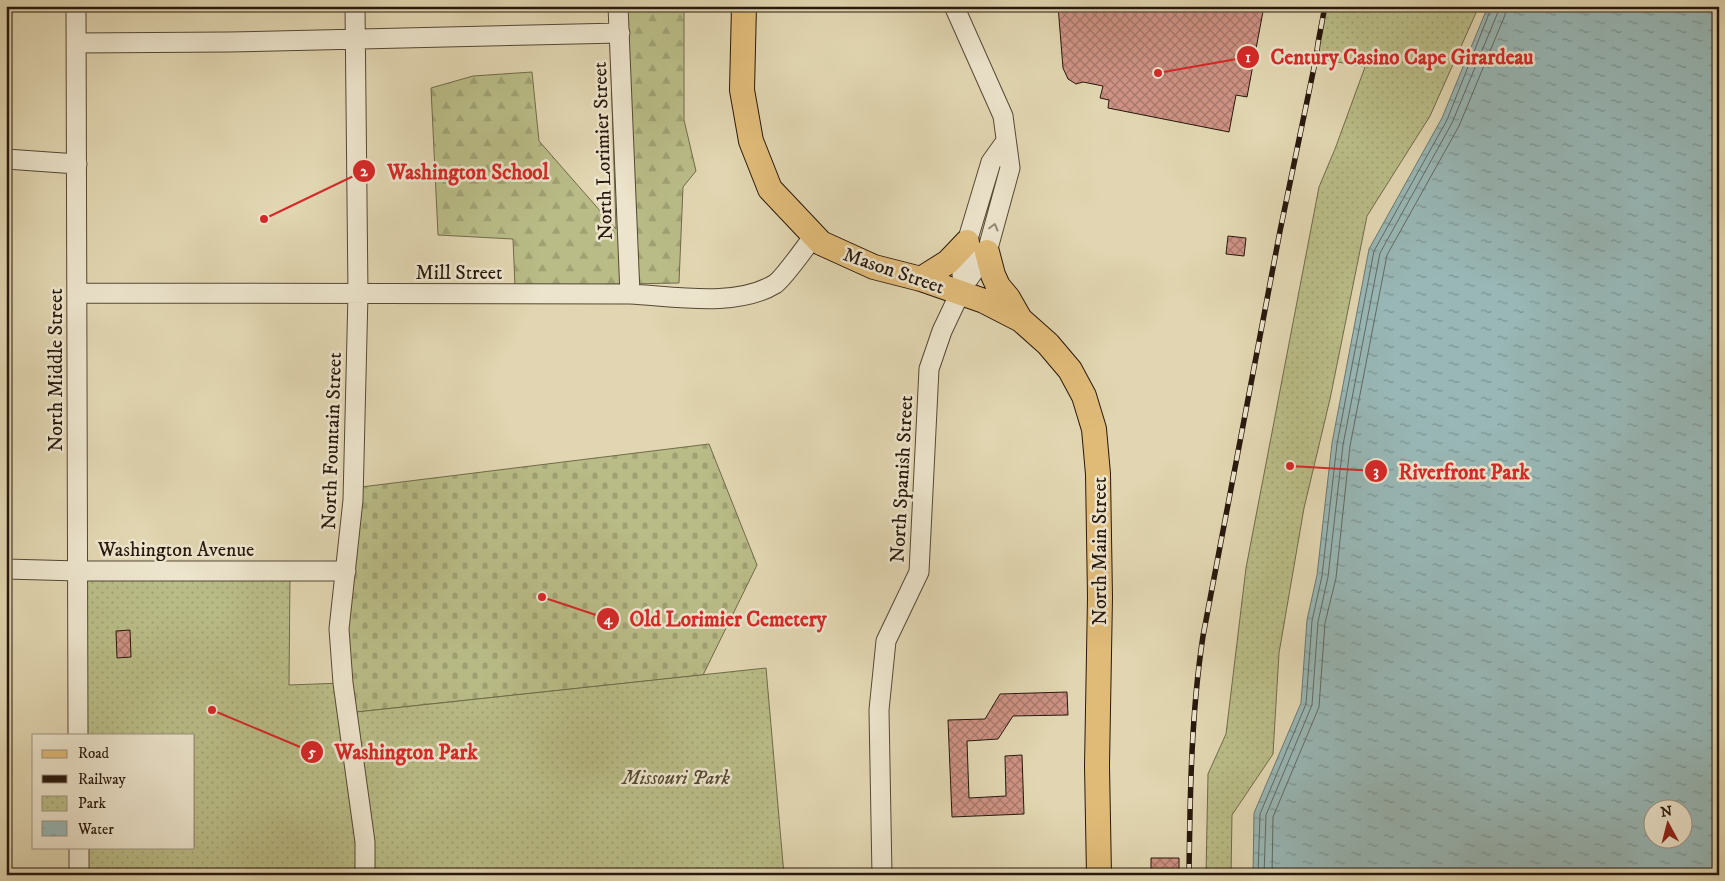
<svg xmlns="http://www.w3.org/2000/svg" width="1725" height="881" font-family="'IM FELL DW Pica',serif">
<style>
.forest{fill:url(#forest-firs);stroke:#706a4a}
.cemetery{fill:url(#cemetery-stones);stroke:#706a4a}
.park{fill:url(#park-dots);stroke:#706a4a}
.water{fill:url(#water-ripples);stroke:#6b7772;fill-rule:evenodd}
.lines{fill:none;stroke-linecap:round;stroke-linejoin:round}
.shore{stroke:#606862;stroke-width:1}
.building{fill:url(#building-cross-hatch);stroke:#28180d}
.minor-casing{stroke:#564836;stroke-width:21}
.major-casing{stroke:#28180d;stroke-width:26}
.minor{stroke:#ece4cc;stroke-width:19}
.major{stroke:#e0bb78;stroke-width:24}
.rail-casing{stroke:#28180d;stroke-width:5.5}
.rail{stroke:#ece4cc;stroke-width:4;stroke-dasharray:11;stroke-linecap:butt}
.oneway{stroke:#948876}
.labels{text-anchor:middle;stroke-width:5;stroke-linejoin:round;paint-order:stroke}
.street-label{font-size:20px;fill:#28180d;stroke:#ece4cc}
.park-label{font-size:20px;font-style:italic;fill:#544932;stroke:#ece4cc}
.leader{fill:none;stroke:#d62828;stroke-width:2}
.callout-dot{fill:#d62828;stroke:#ece4cc;stroke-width:2}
.mark-label{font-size:15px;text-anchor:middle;font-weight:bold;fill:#fff}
.callout-label{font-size:21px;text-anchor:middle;font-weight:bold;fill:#d62828;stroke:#ece4cc;stroke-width:5;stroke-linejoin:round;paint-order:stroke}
</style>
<defs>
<pattern id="forest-firs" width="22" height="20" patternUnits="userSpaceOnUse" patternTransform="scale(1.25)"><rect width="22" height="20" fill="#b9bc87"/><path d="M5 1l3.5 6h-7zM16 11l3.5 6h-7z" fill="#9fa173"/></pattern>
<pattern id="cemetery-stones" width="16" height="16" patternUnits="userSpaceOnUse" patternTransform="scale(1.25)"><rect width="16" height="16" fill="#b9bc87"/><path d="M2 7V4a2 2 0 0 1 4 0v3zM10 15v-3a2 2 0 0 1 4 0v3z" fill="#9fa173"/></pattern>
<pattern id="park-dots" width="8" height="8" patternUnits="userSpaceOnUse" patternTransform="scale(1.25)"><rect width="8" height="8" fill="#b9bc87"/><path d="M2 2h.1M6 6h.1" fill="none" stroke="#9fa173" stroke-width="1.8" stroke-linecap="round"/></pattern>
<pattern id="water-ripples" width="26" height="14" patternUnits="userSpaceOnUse" patternTransform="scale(1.25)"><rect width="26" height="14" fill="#98b7b6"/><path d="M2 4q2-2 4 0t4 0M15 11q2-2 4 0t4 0" fill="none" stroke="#7c9492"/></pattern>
<pattern id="building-cross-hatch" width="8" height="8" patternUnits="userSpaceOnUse" patternTransform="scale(1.25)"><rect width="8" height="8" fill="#cd9283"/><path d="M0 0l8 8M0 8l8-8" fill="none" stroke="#a6766a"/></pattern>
</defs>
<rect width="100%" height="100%" fill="#e1d6b1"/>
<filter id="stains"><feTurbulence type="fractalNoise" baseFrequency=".004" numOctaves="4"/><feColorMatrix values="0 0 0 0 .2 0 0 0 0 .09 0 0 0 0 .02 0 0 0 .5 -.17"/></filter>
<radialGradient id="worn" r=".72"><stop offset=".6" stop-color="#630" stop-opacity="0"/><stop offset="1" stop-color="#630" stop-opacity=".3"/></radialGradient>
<path class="forest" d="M609,6H684V120L696,171L683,187L679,283L515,286L513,239L438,235L431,88L473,76L532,72L539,141L616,229Z"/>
<path class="cemetery" d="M709,444L757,565L703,675L347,713L339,629L353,488Z"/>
<path class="park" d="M1325,6H1479L1430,116L1367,216L1330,399L1304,508L1279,653L1273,754L1232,815L1231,875H1206L1208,774L1226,734L1246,568L1319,187L1335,149L1365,67L1316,58L1318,43Z
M78,571H290L289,685L343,683L363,875H79V847H194V735H78Z
M766,668L784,875H365L347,713Z"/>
<path class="water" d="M1488,6H1719V875H1253L1254,813L1301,703L1307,620L1317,575L1332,443L1369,249L1442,118ZM1652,808H1682V838H1652Z"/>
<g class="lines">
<path class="shore" d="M1258,875L1260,814L1306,704L1312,621L1322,576L1337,444L1374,251L1447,120L1492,6
M1264,875L1266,815L1312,705L1318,622L1328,577L1343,445L1380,253L1452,123L1498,12V6
M1272,875L1273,817L1319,707L1325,623L1336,578L1350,446L1387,255L1459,126L1505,15L1506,6"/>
</g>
<path class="building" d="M1058,6H1264L1247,97L1236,95L1229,132L1108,108L1109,100L1100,98L1103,86L1083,82L1076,84L1068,79L1063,68Z
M1228,236L1246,238L1244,256L1226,254Z
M130,630L131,657L117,658L116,631Z
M1067,692L1068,715L1013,716L998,739L967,741L969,798L1006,796L1005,756L1022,755L1024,814L952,817L948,720L985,719L1000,694Z
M1151,858H1179V875H1151Z"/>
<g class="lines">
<defs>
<path id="minor" d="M76,6L78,735
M355,6L358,294L353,500L339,629L343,683L365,842V875
M618,6L630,294
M954,6L1003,116L1010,168L987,252L969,278L963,284
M77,43L229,42L620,33
M6,159L77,164
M78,293L630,294C673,296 736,308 775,284C784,278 806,246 814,236
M6,569L78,571H346
M79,847V875
M882,875L879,710L886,641L919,572L929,369L942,331L960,293L963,284L962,274L967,242L991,162L1006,141"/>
<path id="major" d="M744,6L742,90L751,141L770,189L821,243L874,267L921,279L984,301L1021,320L1048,344L1070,370L1084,396L1094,429L1098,474L1100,597L1097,766L1099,875
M987,252L993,275L998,286L1008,298L1020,319
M921,279L948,262L967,242"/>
</defs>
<use href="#minor" class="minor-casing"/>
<use href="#major" class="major-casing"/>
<use href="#minor" class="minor"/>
<use href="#major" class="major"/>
<defs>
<path id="rail" d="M1189,875C1190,795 1191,715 1203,636L1280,231L1316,58L1318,43L1325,6"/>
</defs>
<use href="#rail" class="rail-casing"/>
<use href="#rail" class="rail"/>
</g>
<defs><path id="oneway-chevron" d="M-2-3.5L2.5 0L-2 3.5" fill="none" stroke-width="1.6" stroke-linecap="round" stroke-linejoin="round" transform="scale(1.25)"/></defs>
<use class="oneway" href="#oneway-chevron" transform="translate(994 227) rotate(-75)"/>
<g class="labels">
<g class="street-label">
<text transform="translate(602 151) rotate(-92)" y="7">North Lorimier Street</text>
<text transform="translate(894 270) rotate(19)" y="7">Mason Street</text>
<text x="459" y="279">Mill Street</text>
<text transform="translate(55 370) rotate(-90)" y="7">North Middle Street</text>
<text transform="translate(331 441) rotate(-88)" y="7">North Fountain Street</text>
<text transform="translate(901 479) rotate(-87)" y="7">North Spanish Street</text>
<text x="176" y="556">Washington Avenue</text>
<text transform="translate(1099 551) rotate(-90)" y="7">North Main Street</text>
</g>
<g class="park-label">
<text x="676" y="784">Missouri Park</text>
</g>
</g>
<path class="leader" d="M1158 73L1248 57M264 219L364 171M1290 466L1376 471M542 597L608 619M212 710L312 752"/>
<g class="callout-dot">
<circle cx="1158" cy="73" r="5"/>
<circle cx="264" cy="219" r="5"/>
<circle cx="1290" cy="466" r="5"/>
<circle cx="542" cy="597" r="5"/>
<circle cx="212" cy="710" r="5"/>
<circle cx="1248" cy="57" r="12"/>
<circle cx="364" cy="171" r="12"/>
<circle cx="1376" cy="471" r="12"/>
<circle cx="608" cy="619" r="12"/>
<circle cx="312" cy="752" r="12"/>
</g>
<g class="mark-label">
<text x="1248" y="62">1</text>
<text x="364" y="176">2</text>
<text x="1376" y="476">3</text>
<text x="608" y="624">4</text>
<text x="312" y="757">5</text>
</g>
<g class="callout-label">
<text x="1402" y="64">Century Casino Cape Girardeau</text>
<text x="468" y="179">Washington School</text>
<text x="1464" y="479">Riverfront Park</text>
<text x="728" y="626">Old Lorimier Cemetery</text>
<text x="406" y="759">Washington Park</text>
</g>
<rect width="1725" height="881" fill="none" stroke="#e1d6b1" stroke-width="25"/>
<rect x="8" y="8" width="1710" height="866" fill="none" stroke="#28180d" stroke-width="2.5"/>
<rect x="12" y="12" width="1700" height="856" fill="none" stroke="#28180d"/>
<rect x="32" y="734" width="162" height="115" fill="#ece4cc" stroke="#9e9280"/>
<rect x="42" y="750" width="25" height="8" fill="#e0bb78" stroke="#9e9280"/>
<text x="78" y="758" font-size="15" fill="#28180d">Road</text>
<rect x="42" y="775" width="25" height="8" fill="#28180d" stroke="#9e9280"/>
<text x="78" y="784" font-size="15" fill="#28180d">Railway</text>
<rect x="42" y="796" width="25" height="15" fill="url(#park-dots)" stroke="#9e9280"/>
<text x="78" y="808" font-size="15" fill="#28180d">Park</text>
<rect x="42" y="821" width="25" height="15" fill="url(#water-ripples)" stroke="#9e9280"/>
<text x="78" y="834" font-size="15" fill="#28180d">Water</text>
<g transform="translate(1668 824) rotate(353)"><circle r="24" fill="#ece4cc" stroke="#9e9280"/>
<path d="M0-4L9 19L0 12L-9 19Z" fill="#8f2418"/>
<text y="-8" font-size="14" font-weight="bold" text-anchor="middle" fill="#28180d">N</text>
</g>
<rect width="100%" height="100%" filter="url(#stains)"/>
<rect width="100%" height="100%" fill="url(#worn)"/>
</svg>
